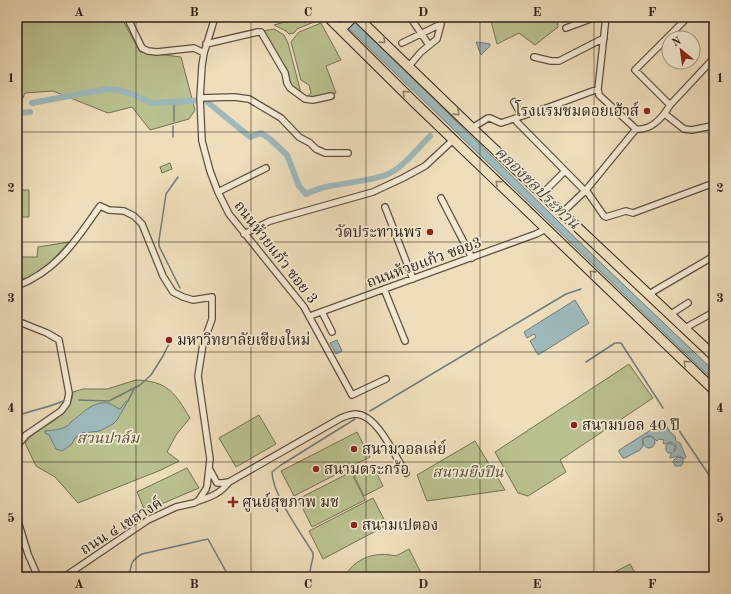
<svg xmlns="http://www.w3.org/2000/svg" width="731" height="594" font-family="'Old Standard TT','Noto Serif Thai',serif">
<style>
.green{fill:#bac190;stroke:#747154}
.water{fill:#9eb9bb;stroke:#717c7a}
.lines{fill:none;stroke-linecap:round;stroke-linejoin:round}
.stream{stroke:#717c7a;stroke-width:1.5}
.canal{stroke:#9eb9bb;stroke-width:6}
.minor-casing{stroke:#5e5041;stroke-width:8}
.primary-casing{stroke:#2e2118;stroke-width:11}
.minor{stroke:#f4ead3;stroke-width:5.5}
.primary{stroke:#eedebc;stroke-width:9}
.oneway{stroke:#8e806a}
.grid{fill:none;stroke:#2e2118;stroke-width:1;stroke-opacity:0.55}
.poi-dot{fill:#8f2418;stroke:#f4ead3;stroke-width:1.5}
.labels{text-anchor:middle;stroke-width:3.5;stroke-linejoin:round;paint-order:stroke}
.poi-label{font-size:15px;fill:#2e2118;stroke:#f4ead3;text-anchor:start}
.street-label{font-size:15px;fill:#2e2118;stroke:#f4ead3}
.park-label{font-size:15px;font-style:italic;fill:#58513c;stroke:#f4ead3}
.water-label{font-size:16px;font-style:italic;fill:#504f49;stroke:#f4ead3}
.neatline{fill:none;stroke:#2e2118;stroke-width:1.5}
.grid-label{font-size:13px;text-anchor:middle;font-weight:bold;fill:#2e2118}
</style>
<rect width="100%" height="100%" fill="#eedebc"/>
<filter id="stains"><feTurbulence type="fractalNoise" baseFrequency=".005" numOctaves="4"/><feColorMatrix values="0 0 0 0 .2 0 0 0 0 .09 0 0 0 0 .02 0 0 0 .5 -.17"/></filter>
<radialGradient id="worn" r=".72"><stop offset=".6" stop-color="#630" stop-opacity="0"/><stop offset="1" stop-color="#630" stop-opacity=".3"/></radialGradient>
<path class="green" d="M29,17H65L69,22L101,17H121L140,52L181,57L195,110L189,119L150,130L132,107L108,113L53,91L25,93L19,107H17V20L18,21Z
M303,17H317L319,20L297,29L294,33L289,34L286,31L274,25Z
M490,17H557L558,27L535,45L519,33L497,44Z
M321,23L341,60L326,66L336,93L312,98L307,97L311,93L309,85L301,80L291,42L299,32Z
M274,29L284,35L288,43L301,93L289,83L288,71L263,31Z
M170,163L172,169L162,173L160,167Z
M17,190H29V217H17Z
M69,242L50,263L29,278L17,279V257H37L38,247Z
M629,364L653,398L560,460L566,472L528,496L518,493L495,452Z
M136,380C168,381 175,393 190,418L176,435L167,452L179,461L161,470L78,503L55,477L36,466L25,443C38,425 72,419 73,392L83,389H107Z
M259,415L276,444L236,467L219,438Z
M357,432L370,457L294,496L281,471Z
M475,441L505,490L427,501L417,475Z
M373,466L383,486L364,496L354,476Z
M187,468L199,488L145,511L137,492Z
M351,472L365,500L312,527L298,499Z
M373,498L387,525L323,559L309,531Z
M409,549L423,577H344C355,558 375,551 396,556Z
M630,564L637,577H605Z"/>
<path class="water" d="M337,17H350L606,268L714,371V381Z
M476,42H477L490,44V46L481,55Z
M575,300L589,323L538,355L530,341L536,337L534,334L527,338L524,332Z
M337,340L342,351L336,354L330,343Z
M126,401H128L117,420L113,424L100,431L82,433L76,437L71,445L62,451L56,449L49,435L45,433V431C53,430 66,430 71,422C82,414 92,401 108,403C113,404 116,408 120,409Z
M662,423H665L670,432L675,436L676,441L680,443L686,457L683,459V463L681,466H675L673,461L677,457L683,458L679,456L670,458V456L672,453H668L666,450V445L670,443L675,446L674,452L676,448L675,444L670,442L664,444L663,443L664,440L659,439L657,441L651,436H648L642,439L643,446L640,450L625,458H623L619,452V450Z
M643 442a6 6 0 1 1 12 0a6 6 0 1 1-12 0Z"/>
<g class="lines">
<path class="stream" d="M174,121V102
M173,126V137
M178,177L166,194L159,240V246L180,288
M586,362L615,343H621L663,408
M79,400L109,401L140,385L151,375L163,356L169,344
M128,401L134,389
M370,411L566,294L581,289
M17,416C32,410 48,408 63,401
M672,420L709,475
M17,437H18
M310,571L313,557V553C301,533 272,494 272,472L281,465L355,419
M129,577C131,565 131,560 142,554L208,539L229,577"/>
<path class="canal" d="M32,103L106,89L118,90L132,94L152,103L205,100L250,137L261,133L270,139L287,155L299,186L306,194C330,182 360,184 386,175C402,169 418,148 430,136
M17,113L30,112"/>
<defs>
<path id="minor" d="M127,17L142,48L148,51L157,52L194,48L204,53
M215,17L204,53L202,66L200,98L202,141L210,171L218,192L229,214L304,307L352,395L386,379
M410,17L429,45
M606,17L598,89L599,95L636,129C651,131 663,117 670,105L635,70L688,17
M566,28L596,17
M402,43L441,24L437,39L421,52L409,66
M206,44L258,32H261L285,73L287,83L290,88L305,99L313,100L331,96
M534,57L551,61H559L604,38
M200,98L234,97L249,99L281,118L299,137L310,143L316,149L325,153H348
M514,102L522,116
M670,105L714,58
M665,114L684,129L692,130L711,126L714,128
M517,122L582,188
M472,128L488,118H490L501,123L552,106L598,89
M586,190L604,216L606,217L626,211L633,213L714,183
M218,192L266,168
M543,193L565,171
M441,198L472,258
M385,207L413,279
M563,212L586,190L636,129
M244,234L270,221L373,192L403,178L425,166L453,140
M17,286C58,270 76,240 100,206L109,210L124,211L134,216L142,224L163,276L173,292L183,297L193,300L212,297V319L203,344L198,376L210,459L207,486
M384,289L405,341
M649,294L714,256
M322,312L332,332
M671,314L688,303
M310,316L536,234L546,229
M17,321L47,333L59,340L69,393L67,403L61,411L26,435L17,446
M685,328L714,312
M210,470L217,483H222L229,482L341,418C346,416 351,414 356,414C378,415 395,457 406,473
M198,501C211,497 221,493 229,482
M17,518L28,554L38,577
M64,577L148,520L176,507L194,503L198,501L206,489"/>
<path id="primary" d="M328,17L414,102L714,390
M357,17L472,128L714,356
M341,29L353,17"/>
</defs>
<use href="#minor" class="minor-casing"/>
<use href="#primary" class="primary-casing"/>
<use href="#minor" class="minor"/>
<use href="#primary" class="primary"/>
</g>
<defs><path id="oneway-chevron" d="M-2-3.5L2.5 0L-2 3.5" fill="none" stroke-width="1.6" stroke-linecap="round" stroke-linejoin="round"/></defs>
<g class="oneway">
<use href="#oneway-chevron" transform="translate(383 41) rotate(44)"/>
<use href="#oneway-chevron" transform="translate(405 93) rotate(-136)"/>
<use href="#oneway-chevron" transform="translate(457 113) rotate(44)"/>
<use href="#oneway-chevron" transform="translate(498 183) rotate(-136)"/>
<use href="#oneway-chevron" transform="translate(592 273) rotate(-136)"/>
<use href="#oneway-chevron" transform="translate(686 363) rotate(-136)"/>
</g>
<path class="grid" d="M136,17V577M251,17V577M366,17V577M480,17V577M594,17V577M17,132H714M17,242H714M17,352H714M17,462H714"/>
<g class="poi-dot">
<circle cx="647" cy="111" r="4"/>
<circle cx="430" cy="232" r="4"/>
<circle cx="169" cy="340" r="4"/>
<circle cx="574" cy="425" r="4"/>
<circle cx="354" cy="449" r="4"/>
<circle cx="316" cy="469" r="4"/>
<path d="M231 496h4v4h4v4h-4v4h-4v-4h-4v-4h4z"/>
<circle cx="354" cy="525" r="4"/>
</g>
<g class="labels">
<g class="poi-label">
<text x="639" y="116" text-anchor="end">โรงแรมชมดอยเฮ้าส์</text>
<text x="422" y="237" text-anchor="end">วัดประทานพร</text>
<text x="177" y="345">มหาวิทยาลัยเชียงใหม่</text>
<text x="582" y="430">สนามบอล 40 ปี</text>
<text x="362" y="454">สนามวอลเล่ย์</text>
<text x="324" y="474">สนามตระกร้อ</text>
<text x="242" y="507">ศูนย์สุขภาพ มช</text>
<text x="362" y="530">สนามเปตอง</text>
</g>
<g class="street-label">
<text transform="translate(276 252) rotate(52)" y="5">ถนนห้วยแก้ว ซอย 3</text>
<text transform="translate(424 262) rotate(-20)" y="5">ถนนห้วยแก้ว ซอย3</text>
<text transform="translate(121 526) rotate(-32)" y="5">ถนน ๔ เขลางค์</text>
</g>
<g class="park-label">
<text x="108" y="443">สวนปาล์ม</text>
<text x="468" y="477">สนามยิงปืน</text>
</g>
<g class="water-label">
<text transform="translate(538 187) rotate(44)" y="6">คลองชลประทาน</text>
</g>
</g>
<rect width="731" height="594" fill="none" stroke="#eedebc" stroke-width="44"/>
<g transform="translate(681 50) rotate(331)"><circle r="19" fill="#f4ead3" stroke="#a59a88"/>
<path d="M0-3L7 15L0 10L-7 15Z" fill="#8f2418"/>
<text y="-6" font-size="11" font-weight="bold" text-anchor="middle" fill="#2e2118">N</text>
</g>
<rect x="22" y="22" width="687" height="550" class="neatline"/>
<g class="grid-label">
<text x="79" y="16">A</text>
<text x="194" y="16">B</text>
<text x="308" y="16">C</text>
<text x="423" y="16">D</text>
<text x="537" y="16">E</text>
<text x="652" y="16">F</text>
<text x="11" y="82">1</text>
<text x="720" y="82">1</text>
<text x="11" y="192">2</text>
<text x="720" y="192">2</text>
<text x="11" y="302">3</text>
<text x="720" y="302">3</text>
<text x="11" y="412">4</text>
<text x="720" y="412">4</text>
<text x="11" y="522">5</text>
<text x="720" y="522">5</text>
<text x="79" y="588">A</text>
<text x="194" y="588">B</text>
<text x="308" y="588">C</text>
<text x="423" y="588">D</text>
<text x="537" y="588">E</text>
<text x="652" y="588">F</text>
</g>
<rect width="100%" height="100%" filter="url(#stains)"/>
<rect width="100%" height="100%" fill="url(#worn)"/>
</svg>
